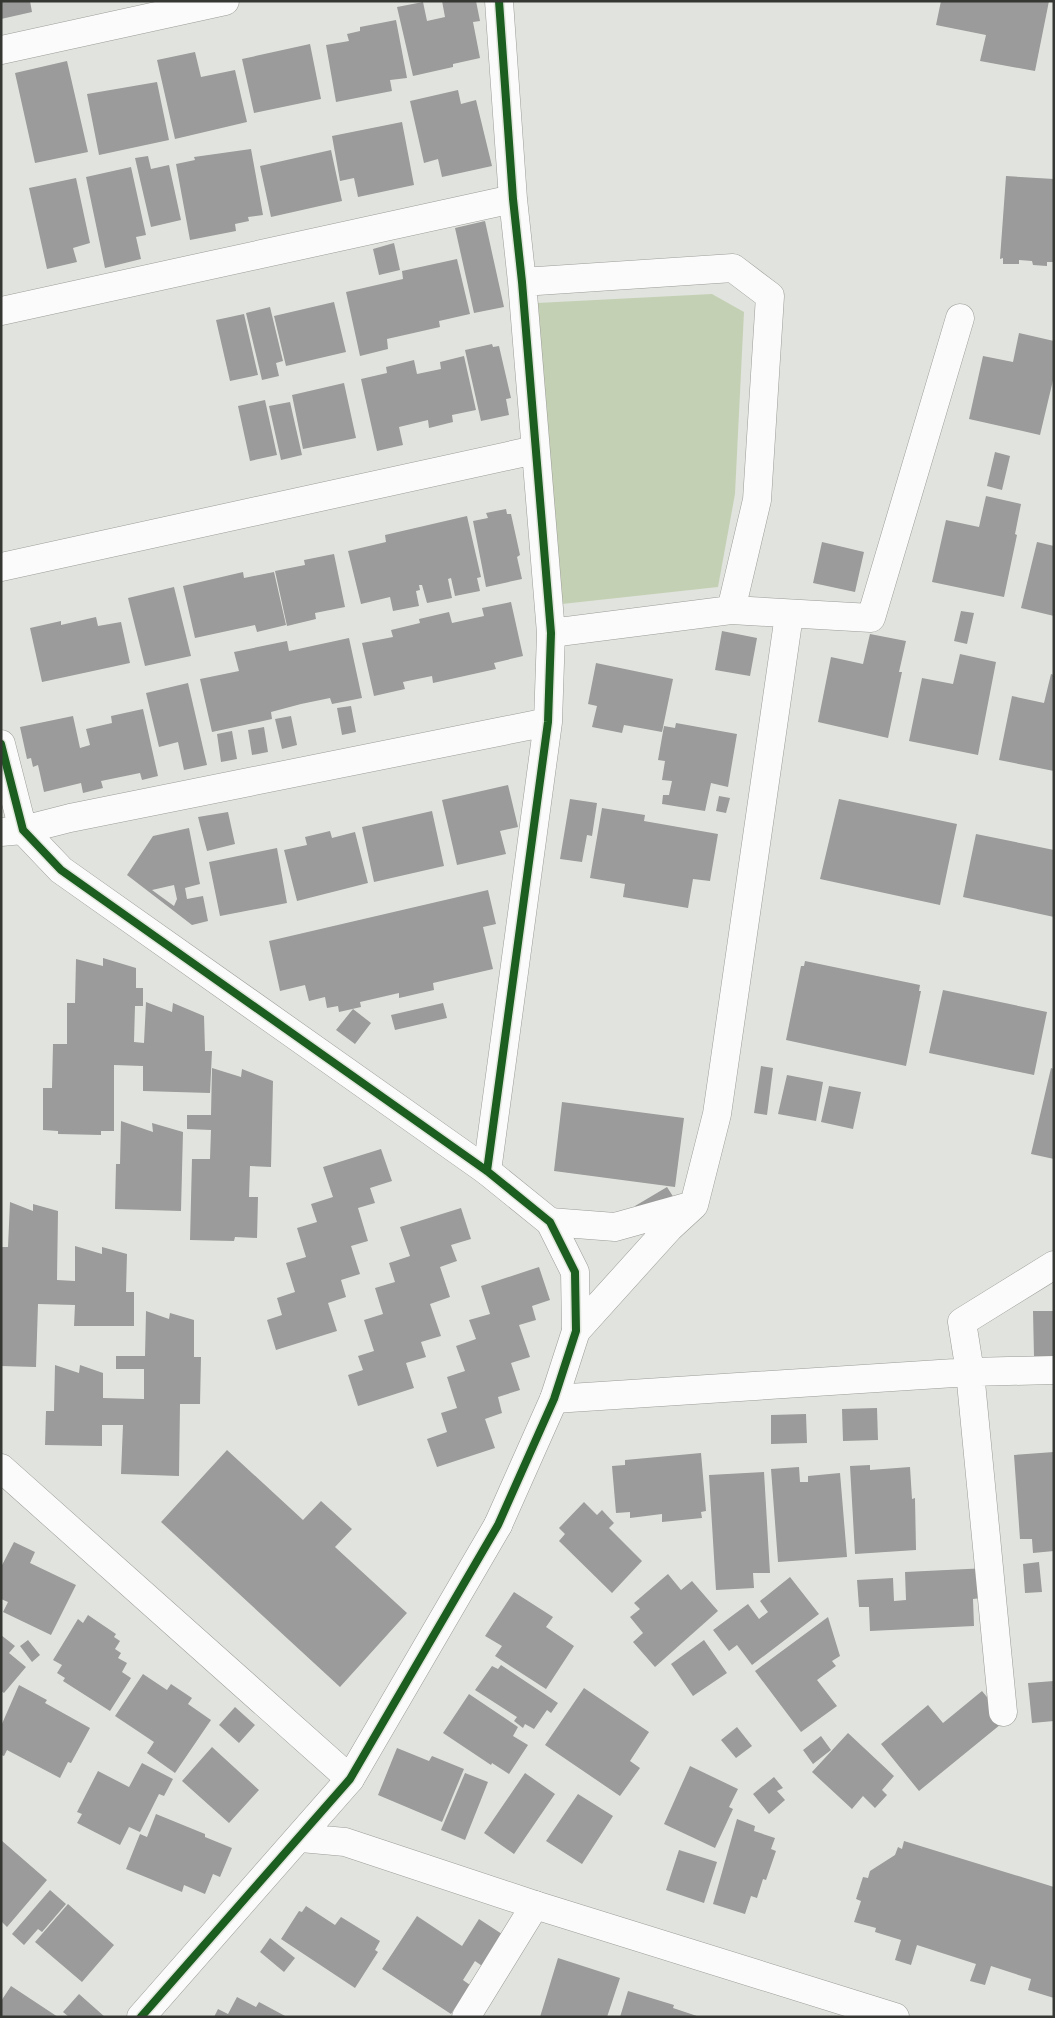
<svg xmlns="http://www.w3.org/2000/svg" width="1055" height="2018" font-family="'Titillium Web',sans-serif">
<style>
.green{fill:#c4d0b4}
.building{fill:#9a9b9a;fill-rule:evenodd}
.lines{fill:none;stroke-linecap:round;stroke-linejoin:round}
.minor-casing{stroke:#9b9c98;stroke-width:29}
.tertiary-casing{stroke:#9b9c98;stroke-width:29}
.minor{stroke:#fafbfa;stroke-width:28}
.tertiary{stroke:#fafbfa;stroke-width:28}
.cycleway-casing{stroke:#e1e6dc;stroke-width:11}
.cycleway{stroke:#1b5e20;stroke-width:8}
</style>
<rect width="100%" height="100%" fill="#e1e4de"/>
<path class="green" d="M712,294L744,312L735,494L718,587L562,604L537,303Z"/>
<path class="building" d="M1,1H30L32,12L1,19Z
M442,1H476L480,21L473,22L480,58L453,64V67L413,76L397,7L423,2L427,21L445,17Z
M941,1H1049L1035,71L980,61L986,35L936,25Z
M396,20L407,78L390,80L392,91L336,102L326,45L349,41L347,34L360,31V27Z
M310,44L321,99L254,113L242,59Z
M195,52L201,77L235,70L247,122L175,139L157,60Z
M67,61L88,152L35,163L15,73Z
M157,82L169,140L99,155L87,94Z
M458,90L461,104L476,100L492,166L442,177L438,159L424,163L410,101Z
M402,122L414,185L358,197L354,178L340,181L332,136Z
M251,149L263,215L248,217L249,221L235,224L236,231L190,240L176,164L195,160L194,157Z
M331,150L342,201L271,217L260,166Z
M148,156L151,169L169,165L181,220L151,227L135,158Z
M131,167L146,235L136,237L141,259L105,268L86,177Z
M1006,176L1054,179V262H1047V266L1033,265L1032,261L1019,260V264H1003V258L1000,259Z
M76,178L90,243L73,248L77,262L47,269L29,188Z
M485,221L504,307L474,313L455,228Z
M394,243L400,270L379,275L373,249Z
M457,259L470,314L439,321L440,327L387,339L388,349L360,356L346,292L403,279L402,271Z
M334,302L346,352L286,366L274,316Z
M270,307L283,361L276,363L279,376L262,380L246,313Z
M244,314L258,375L230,381L216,320Z
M1019,333L1054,341V376L1040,435L969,419L983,356L1013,362Z
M492,344L493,347L499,346L511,398L506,399L509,415L481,421L465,350Z
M464,356L476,410L452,415L453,422L429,428L428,420L399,427L403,445L377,451L361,379L387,373L386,367L414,360L417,374L441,369L440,362Z
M344,383L356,438L303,449L292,395Z
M265,400L277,455L250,461L238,406Z
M290,402L302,455L281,460L269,406Z
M995,452L1010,456L1002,490L987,486Z
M986,496L1021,504L1015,534L1017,535L1004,597L932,582L946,520L979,527Z
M506,509L507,514H511L520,555L517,557L522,579L486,587L473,521L488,518L486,513Z
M467,516L481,577L477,578L480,591L455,596L451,578L448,579L452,598L427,603L422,585H419L420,590L416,591L419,606L393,611L390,597L361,604L348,551L386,542L385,535Z
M822,542L864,552L855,592L813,583Z
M1037,542L1054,546V616L1021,608Z
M334,554L345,607L315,613L316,619L287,626L275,571L305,565L304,560Z
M243,572L244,578L274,572L286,625L257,632L255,625L195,638L183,586Z
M174,587L191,656L145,666L128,598Z
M511,602L523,656L494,663L496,669L433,683L432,676L403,682L405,689L374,696L362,643L393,637L391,630L420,623L419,619L449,612L452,623L484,616L482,608Z
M961,611L974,613L967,644L954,641Z
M96,617L98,626L121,622L130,663L42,682L30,628L61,621V625Z
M722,631L757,638L750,676L715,670Z
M870,634L906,641L899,672H902L888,738L818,722L831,657L863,664Z
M349,638L362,698L332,704L330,698L301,704L271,712L272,719L212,732L200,679L239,671L234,652L287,641L289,651Z
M960,654L996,662L978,755L909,741L922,678L953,684Z
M596,663L673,679L662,732L624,725L622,733L592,727L597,706L588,704Z
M1051,674L1054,675V771L999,760L1012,696L1044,703Z
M188,683L207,765L184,770L178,742L159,747L146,693Z
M351,706L356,732L342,735L337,708Z
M143,709L158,776L142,780L140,773L101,781L103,788L83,793L81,783L44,792L38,765L33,767L31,758L27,759L20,727L73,716L80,748L90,745L86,729L112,723L111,716Z
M291,716L297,745L282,749L275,719Z
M676,723L737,734L728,787L711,783L705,811L662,804L663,795H669L672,781L662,780L665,761L658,760L664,726L675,728Z
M264,727L268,752L252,755L248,730Z
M232,731L237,759L221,762L217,734Z
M508,785L518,827L500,831L506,854L457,865L442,800Z
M719,796L730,798L726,813L716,811Z
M570,799L597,803L592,836L587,835L582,862L560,859Z
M839,799L957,824L940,905L820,879Z
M602,808L645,815L644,821L718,834L710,881L693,879L688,908L623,897L625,884L590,878Z
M432,811L444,866L374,882L362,827Z
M228,812L235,844L207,851L198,817Z
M189,828L200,884L185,888L187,899L203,896L208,921L192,925L127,875L153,836ZM174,885L177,899L174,906L152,890Z
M330,831L332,838L355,832L368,883L297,901L284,850L307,845L305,837Z
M976,834L1054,850V917L963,897Z
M277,848L287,903L220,916L209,862Z
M488,890L496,924L483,927L493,969L433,983L434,990L399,998V993L360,1002L361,1007L339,1012L338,1006L327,1008L325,997L309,1001L305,985L280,991L269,941Z
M103,958L136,968V988H143V1006H135L134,1042L144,1043L146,1002L172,1012L173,1003L204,1016L205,1051H212L210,1093L143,1091V1066L114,1065V1131H101V1135L58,1134V1131L43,1130V1088H52L53,1044H67V1003H75L76,959L103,966Z
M805,961L920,985L919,991H921L906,1066L786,1040L801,966H804Z
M943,990L1047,1012L1034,1075L929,1053Z
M443,1003L447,1018L395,1030L391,1015Z
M353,1009L371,1023L355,1044L336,1030Z
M761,1066L773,1068L767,1115L754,1113Z
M212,1068L241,1077L242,1069L273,1081L271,1167L250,1166L249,1197H258L257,1238L235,1237L234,1241L190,1240L192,1159H210L211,1130L187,1129V1115H211Z
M1051,1068L1054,1069V1159L1031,1154Z
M787,1075L823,1082L816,1121L778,1114Z
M829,1086L861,1092L853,1129L821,1122Z
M562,1102L684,1118L675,1187L554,1171Z
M121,1121L153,1132L152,1123L183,1132L181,1211L115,1209L116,1164H120Z
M381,1149L392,1181L370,1188L375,1203L358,1208L368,1241L351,1246L360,1274L341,1280L346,1297L328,1303L337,1331L276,1350L267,1320L282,1315L277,1298L295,1292L286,1263L306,1257L297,1228L317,1222L311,1204L333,1197L323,1167Z
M667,1187L674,1198L643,1218L635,1206Z
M10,1202L33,1211V1204L58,1211L57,1280L75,1281V1246L102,1254V1247L127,1254L126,1292H134V1326H74L75,1305L38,1304L36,1367L1,1366V1247H8Z
M461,1208L471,1239L451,1245L457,1261L440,1267L450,1297L430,1304L441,1336L421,1342L426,1357L406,1363L414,1388L358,1406L348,1375L363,1370L358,1356L374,1351L364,1320L383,1314L375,1288L395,1282L389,1263L410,1256L400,1227Z
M539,1267L550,1300L532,1306L536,1320L519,1325L530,1357L511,1363L520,1390L498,1397L502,1413L485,1419L495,1448L437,1467L427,1439L447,1432L441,1413L457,1408L447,1377L465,1371L456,1346L476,1339L469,1320L490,1314L481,1286Z
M146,1311L169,1319L170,1313L194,1320V1357H201L200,1404H180L179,1476L121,1474L123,1425H102V1446L45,1445L46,1411H54L55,1365L79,1373L80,1365L103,1373V1398L144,1399V1369H116V1356H145Z
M1033,1311H1054V1356L1034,1357Z
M877,1408L878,1440L843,1441L842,1409Z
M806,1414L807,1443L771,1444V1415Z
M227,1450L303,1520L321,1501L352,1529L335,1547L407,1613L340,1687L161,1522Z
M1054,1452V1551L1033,1553L1032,1539H1020L1014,1455Z
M701,1453L706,1511L701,1512L702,1518L662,1522V1514L630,1518V1512L616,1513L612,1466L625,1465V1460Z
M870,1465V1470L910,1467L912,1499L915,1498L916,1550L855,1554L850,1466Z
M799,1467L800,1482H808V1476L840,1473L847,1557L778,1562L771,1469Z
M764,1472L770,1573H753L754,1588L716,1590L709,1475Z
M584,1502L597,1515L602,1510L614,1523L609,1528L642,1561L612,1593L559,1541L565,1534L559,1528Z
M14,1542L35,1552L30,1563L76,1585L51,1635L3,1612L8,1602L1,1599V1567Z
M1039,1562L1042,1592L1025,1593L1023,1564Z
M988,1568L989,1597L973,1599L974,1626L870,1631L869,1607H859L857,1580L893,1578L894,1601L906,1600L905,1572Z
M668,1574L681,1590L692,1581L718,1611L655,1667L633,1642L643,1633L630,1617L640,1609L634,1603Z
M790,1577L819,1614L752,1665L737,1645L729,1651L713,1630L748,1604L759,1619L768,1612L760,1601Z
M514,1592L553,1617L546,1627L574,1646L546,1689L495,1656L502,1646L485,1636Z
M88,1615L116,1634L114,1637L120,1641L115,1649L121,1653L118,1658L127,1663L122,1672L131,1678L110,1711L63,1681L65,1678L57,1673L62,1665L53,1660L78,1619L83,1623Z
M828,1617L840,1656L832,1661L836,1666L817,1680L837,1706L801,1732L755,1671Z
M1,1635L15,1646L9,1653L26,1667L4,1693L1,1691Z
M28,1640L40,1655L32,1662L20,1646Z
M704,1640L727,1673L693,1696L671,1664Z
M501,1665L558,1703L551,1713L547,1710L534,1729L525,1724L523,1728L514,1721L517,1717L475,1690L492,1666L498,1669Z
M143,1674L167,1690L171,1684L192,1698L188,1704L211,1720L175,1773L147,1753L154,1742L115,1716Z
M1054,1681V1721L1032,1723L1028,1683Z
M19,1685L47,1700L45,1703L90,1728L71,1763L68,1762L60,1778L7,1750L4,1756L1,1755V1726Z
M584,1688L649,1732L630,1761L640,1768L620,1796L545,1745Z
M982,1691L1006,1720L919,1791L881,1744L928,1705L943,1723Z
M469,1694L518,1727L513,1736L528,1745L509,1774L492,1763L491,1765L443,1733Z
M235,1707L255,1725L239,1743L219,1725Z
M737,1727L752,1746L736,1758L721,1740Z
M848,1733L894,1776L882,1790L887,1795L875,1808L863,1796L852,1809L812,1772Z
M821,1736L831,1750L813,1764L803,1750Z
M212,1747L259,1790L229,1823L182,1781Z
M397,1748L429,1761L432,1756L464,1769L442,1822L378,1795Z
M142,1763L173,1779L164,1796L159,1794L140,1832L129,1827L120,1845L77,1823L82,1814L77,1812L98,1771L129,1787Z
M690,1766L738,1789L729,1807L733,1809L715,1848L664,1824Z
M465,1773L488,1782L465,1840L441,1830Z
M525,1773L555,1794L514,1854L484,1833Z
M774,1777L783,1788L777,1791L785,1800L769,1814L753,1794Z
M578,1794L613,1816L582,1864L546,1841Z
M156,1814L205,1834V1837L232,1848L220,1877L213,1874L205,1894L184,1885L182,1892L126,1869L140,1834L147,1837Z
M737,1819L755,1826L754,1831L775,1838L771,1849L776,1851L766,1880L763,1879L757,1898L751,1896L745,1914L713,1904Z
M1,1840L47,1880L7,1927L1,1921Z
M904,1841L1054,1887V1998L1028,1990L1031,1979L991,1966L985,1985L970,1981L976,1964L917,1945L911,1965L895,1960L901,1940L875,1932L876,1928L854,1922L861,1901L856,1899L863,1877L868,1878L870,1871L895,1855L898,1847L902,1849Z
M679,1850L717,1862L704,1903L666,1890Z
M50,1890L66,1904L42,1932L38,1929L24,1945L12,1934Z
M68,1904L114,1945L82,1982L35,1942Z
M306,1906L335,1925L341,1917L380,1941L375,1950L378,1952L355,1988L281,1939L299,1911L302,1912Z
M417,1916L462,1946L479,1919L505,1936L485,1968L475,1961L463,1980L470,1985L451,2014L382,1969Z
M270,1938L295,1958L284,1972L260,1952Z
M558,1958L620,1978L607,2017H540Z
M11,1986L58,2017H1V2001Z
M628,1991L674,2005L673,2008L700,2017H620Z
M79,1994L105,2017H69L63,2012Z
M237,1997L256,2007L259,2002L287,2017H214L218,2009L228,2014Z"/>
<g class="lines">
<defs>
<path id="minor" d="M1,50L225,1
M522,282L733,268L770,296L757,500L731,610
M1,311L513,199
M1,567L535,450
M551,633L731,610L871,618L960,318
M1,832L23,830L70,818L548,722
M487,1171L548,722L551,633L522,282L513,199L499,1
M550,1222L615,1227L690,1206
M576,1331L669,1228L694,1205L717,1114L789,615
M554,1399L970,1372L1054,1370
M1,1468L350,1779L498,1525
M1003,1712L970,1372L962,1322L1054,1265
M466,2017L535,1905"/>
<path id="tertiary" d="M1,744L23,830L61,870L487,1171L550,1222L575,1272L576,1331L554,1399L498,1525
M301,1838L345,1842L535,1905L895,2017
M141,2017L350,1779"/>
</defs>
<use href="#minor" class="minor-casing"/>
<use href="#tertiary" class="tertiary-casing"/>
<use href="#minor" class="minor"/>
<use href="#tertiary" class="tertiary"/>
<defs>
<path id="cycleway" d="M1,744L23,830L61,870L487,1171L550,1222L575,1272L576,1331L554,1399L498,1525L350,1779L141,2017
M487,1171L548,722L551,633L522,282L513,199L499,1"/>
</defs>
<use href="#cycleway" class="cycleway-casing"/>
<use href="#cycleway" class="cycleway"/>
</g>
<rect width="1055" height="2018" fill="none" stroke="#353733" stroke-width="5"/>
</svg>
